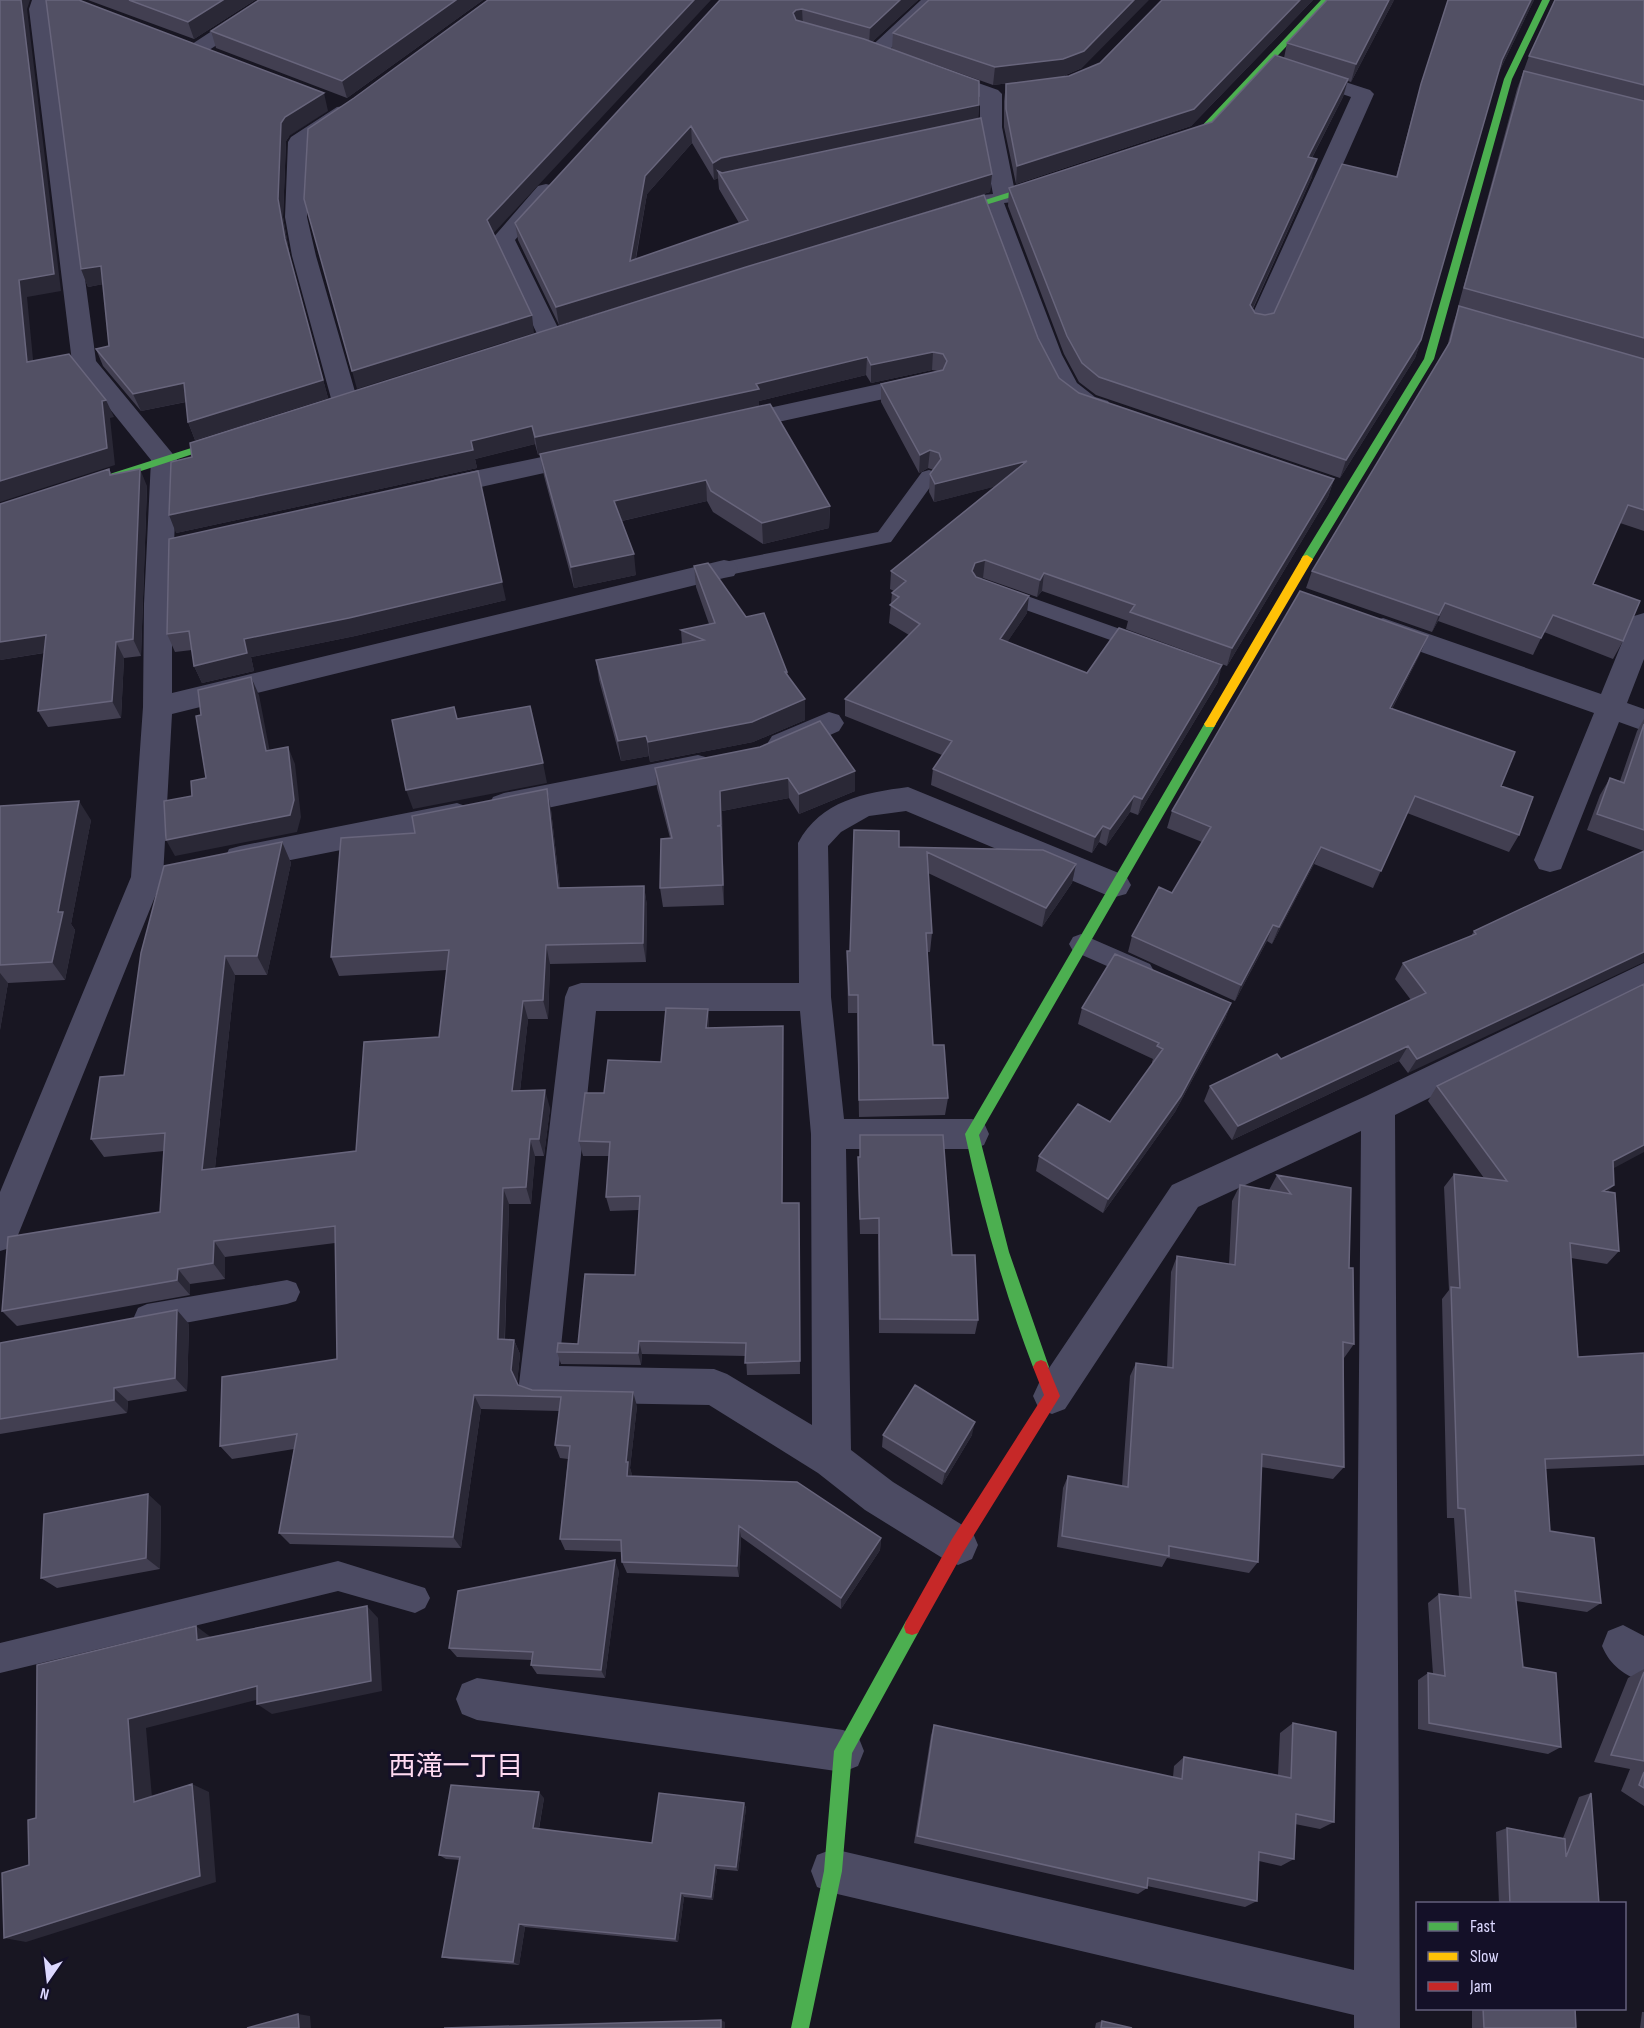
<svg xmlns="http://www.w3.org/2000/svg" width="1644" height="2028" font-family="'Sofia Sans Condensed','Noto Sans JP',sans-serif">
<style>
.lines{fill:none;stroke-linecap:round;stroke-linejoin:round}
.lane{fill:#4c4b63;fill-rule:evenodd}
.street{fill:#4c4b63;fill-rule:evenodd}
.fast{fill:#4caf50;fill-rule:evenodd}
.slow{fill:#ffc107;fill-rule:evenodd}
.jam{fill:#c62828;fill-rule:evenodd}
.wall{fill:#423f51;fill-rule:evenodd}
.shaded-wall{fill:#2a2836}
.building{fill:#525064;stroke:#68657c;stroke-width:1.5}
.labels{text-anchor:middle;stroke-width:6;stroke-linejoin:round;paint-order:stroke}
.near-neighbourhood-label{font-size:27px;fill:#ffdaf2;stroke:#141028}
</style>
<rect width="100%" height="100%" fill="#181622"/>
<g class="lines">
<path class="lane" d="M929,470L936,472L938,476L891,542L724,576L717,574L714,569L717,564L724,562L878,532L922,472Z
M999,586L1151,640L1154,645L1151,650L1144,652L992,598L989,593L992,588Z
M1081,934L1150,964L1154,971L1150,978L1142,981L1134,978L1073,951L1069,944L1073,937Z
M287,1280L296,1283L300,1292L296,1301L287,1304L147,1330L138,1326L134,1317L138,1308L147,1304Z
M338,1561L425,1588L430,1598L425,1608L415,1613L338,1591L0,1673V1643Z"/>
<path class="street" d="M32,0H52L49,9L96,361L177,459L172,604V693L724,560L734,562L738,569L734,576L724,578L172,714L163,877L18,1235L13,1247L0,1251V1192L131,877L143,707L144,604L151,460L72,362L29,9Z
M259,0H283L280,4L203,54L196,56L189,54L186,50L189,46Z
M921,0H943L888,51L998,90L1002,94V127L1016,197L1013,202L1004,203L1062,355L1077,383L1095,397L1108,401L1112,407L1108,413L1099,415L1077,409L1055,388L1038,355L980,200L983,195L993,194L980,127V97L867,57L864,53Z
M1305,69L1370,90L1374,94L1272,324L1269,329L1260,331L1251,329L1248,324L1351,97L1298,79L1295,75L1298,71Z
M345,106L353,107L356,112L353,117L310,145L307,217L316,256L358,402L354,408L345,410L336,408L332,402L292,256L285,217L288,142L291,137L337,107Z
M546,184L554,186L557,191L515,240L563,338L560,343L551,345L542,343L539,338L492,239L538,186Z
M925,374L934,376L937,382L934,388L732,432L723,430L719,424L723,418L732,416Z
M585,448L594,450L598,456L594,462L436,497L427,494L423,488L427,482L436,479Z
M1644,613V659L1627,703L1644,709V731L1619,722L1561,869L1550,872L1539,869L1534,860L1594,713L1373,635L1369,628L1373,621L1383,618L1601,694L1630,623L1634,616Z
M829,712L839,715L844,723L839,731L792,752L782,755L772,752L767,744L772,736Z
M698,755L709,758L713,766L709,774L504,817L493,813L489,805L493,797L504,793Z
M908,787L1126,876L1131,885L1126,894L1115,897L1104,894L906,811L869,816L841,832L828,846L831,997L844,1119H972L984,1123L989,1134L984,1145L972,1149H846L851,1450L893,1482L972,1531L978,1545L972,1559L958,1565L944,1559L865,1510L818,1473L709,1405L538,1402L525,1397L519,1384L565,997L569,987L581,983H799L798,843C821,800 864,793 908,787ZM596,1011H800L811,1134L812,1425L727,1374L714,1369L559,1366Z
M457,803L468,807L472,815L468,823L457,827L240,870L229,867L225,858L229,849L240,846Z
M1644,963V991L1395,1115L1400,2028H1354V2015L833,1893L817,1887L811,1871L817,1855L833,1849L1354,1970L1361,1131L1198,1207L1065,1409L1052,1414L1039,1409L1033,1396L1039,1383L1172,1185L1366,1096Z
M1623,1625L1644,1636V1683C1624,1674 1611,1667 1602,1646L1608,1631Z
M477,1678L843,1730L858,1736L864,1751L858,1766L843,1772L477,1720L462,1714L456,1699L462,1684Z"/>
<path class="fast" d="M1321,0H1330L1203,135L1165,145V141L1197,131Z
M1542,0H1550L1512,79L1434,359L1311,562H1303L1301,559L1424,359L1504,79Z
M1051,179L1056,182L1054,184L946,217L938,215Z
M235,434L240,437L239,439L0,517V509Z
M1210,720L1216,724L979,1135L1009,1252L1049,1367L1046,1372L1041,1374L1036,1372L1033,1367C1004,1291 982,1214 965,1134L1206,721Z
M912,1619L918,1621L920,1627L918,1633L852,1753L842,1871L809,2028H791L824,1871L834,1751L906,1621Z"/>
<path class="slow" d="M1307,555L1313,559L1214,727H1206L1204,724L1206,721L1303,556Z"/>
<path class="jam" d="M1041,1360L1046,1362L1060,1396L1057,1401L964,1551L918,1633L912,1635L906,1633L904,1627L906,1621L952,1539L1044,1395L1033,1367L1036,1362Z"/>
</g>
<path class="wall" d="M88,0H255L194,39Z
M259,0H483L347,98L216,48L211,31Z
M720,0H918L872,42L892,49L893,33L1082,68L1061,77L1069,76L1100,63L1162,0H1313L1191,126L1016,184L1004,127V101L1006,84L1059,77L993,85L923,60L979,105L978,119L992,174L990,192L751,266L1038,338L1059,378L1079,393L1334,479L1328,497L1227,666L1126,629L1128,621L1042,591L1037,597L983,578H981L1027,613L1007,642L1087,673L1218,682L1138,815L1130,812L1106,846L1099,842L1092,853L931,785L933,769L942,755L845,716V699L909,635L889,623L892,593L894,591L890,589L891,571L996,486L934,502L929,492L930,474L934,470L928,468L919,473L881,402V384L938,371L932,370L871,383L866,375L759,401V407L830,506L829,528L763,544L713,512L707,501L622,521L636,575L574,588L544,476L540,455H538L535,444L475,459L477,468L176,533L192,457L741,269L559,325L518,240L515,223ZM692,143L714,180L718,178L719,189L739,223L636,259L647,194Z
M1394,0L1351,82L1348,81L1343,97L1312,158V177L1253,309L1255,313L1265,315L1274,313L1396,177L1416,102L1448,0H1534L1498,74L1421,340L1415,358L1340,478L1096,395L1079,382L1064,354L1008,206L1009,188L1212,122L1284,58L1287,43Z
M1644,0V531L1620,523L1593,584L1623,641L1613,659L1544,632L1533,655L1438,621L1432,632L1306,588L1312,571L1447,347L1453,324L1459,307H1458L1517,89L1529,56Z
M328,111L290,135L286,141L283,217L290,257L328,398L195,440L188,422L186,402L141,411L103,366L96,349L109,346L103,284L88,287L81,269Z
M109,469L112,475L147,486L141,656L124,658L121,718L48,727L38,711L44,653L0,660Z
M169,539L506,600L355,636L251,657L254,671L202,683L194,666L192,650L175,652L167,634Z
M694,566L746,617L787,672L805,720L753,742L650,762L649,756L621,761L599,680L596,660L682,644L681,630L709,624L696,587Z
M1420,654L1392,709L1501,786L1519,835L1509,852L1407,813L1373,888L1314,864L1272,944L1267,941L1235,1001L1128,952L1132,936L1172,893L1202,842L1167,828L1172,811Z
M1644,719V851L1587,830L1600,795L1610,778L1620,781L1637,731Z
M655,768L855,771V791L799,814L789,798L722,811L724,905L663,907L660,888L670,838L657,788Z
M0,806L91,820L71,924L75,930L65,980L8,983L0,1030Z
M551,810L560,888L644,886L647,906L646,962L550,964L548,1019H528L520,1091L550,1108L544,1156H535L531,1204H509L505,1339L514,1340L520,1354L517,1383L518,1385L532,1390L637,1406L630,1468L632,1476L881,1538L880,1550L841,1609L741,1537L739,1577L627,1573L622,1562V1552L565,1550L560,1539L568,1459L560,1458L555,1445L559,1411L481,1409L461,1548L290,1544L279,1533L294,1449L232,1459L220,1446L337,1359L335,1243L225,1257V1279L190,1284V1295L17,1326L2,1311L160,1212L164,1151L104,1157L91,1139L124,1075L282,842L291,863L267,975H235L215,1168L356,1151L439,1037L447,970L339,976L331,957L415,833Z
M899,847L1076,864L1072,883L1042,927L928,873L932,933L930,952H927L933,1045L948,1098L945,1115L859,1117L857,1013H848L847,951H850Z
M1644,851L1408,1073L1399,1061L1232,1140L1204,1101L1210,1086L1281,1059L1411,1000L1395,979L1403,963L1471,936L1474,931Z
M1231,1003L1225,1019L1175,1112L1103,1213L1036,1171L1039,1156L1110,1122L1153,1063L1152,1062L1153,1059L1078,1024L1082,1008Z
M708,1009L709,1028L783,1026L782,1203H799L800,1374L747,1375L746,1356L642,1354L641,1365L561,1364L557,1352L578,1344L635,1275L639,1210L610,1211L606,1197L609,1156H583L579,1141L604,1093L661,1062Z
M1437,1086L1613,1169L1608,1192L1619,1251L1607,1264L1571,1258L1578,1357L1644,1353V1465L1546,1469L1550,1531L1601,1603L1587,1612L1516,1601L1523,1667L1561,1747L1548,1754L1418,1729V1680L1428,1673L1433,1674L1428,1603L1439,1594L1459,1597L1454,1518H1447L1442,1299L1449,1290L1444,1187L1454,1174L1484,1178L1428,1101Z
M860,1135L952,1255L978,1320L975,1334L879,1333L878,1234H860L858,1173V1157H860Z
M1277,1175L1349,1268L1354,1344L1344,1358V1467L1333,1479L1261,1467L1258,1562L1249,1573L1167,1558L1162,1567L1057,1547L1063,1488L1068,1476L1122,1486L1130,1376L1136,1363L1167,1367L1171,1272L1177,1256L1229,1264L1232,1201L1240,1185L1269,1190Z
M189,1324L187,1391L128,1401L127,1413L0,1434V1343Z
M883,1435H972L942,1485L882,1447Z
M161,1506L160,1569L57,1588L41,1578Z
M619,1571L605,1678L537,1674L531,1665L532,1660L457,1657L449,1648Z
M1644,1669V1806L1621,1791L1630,1769L1594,1762L1628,1678Z
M1293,1723L1334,1822L1320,1829L1295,1824L1294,1859L1281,1866L1259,1861L1257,1901L1245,1907L1147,1886V1888L1138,1894L914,1843L931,1735L934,1725L1173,1777L1174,1766L1184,1757L1278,1775L1280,1733Z
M1591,1793L1599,1904H1499L1496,1832L1507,1828L1563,1838L1579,1797Z
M544,1798L539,1829L652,1843L744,1803L746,1808L738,1871L717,1869L713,1900L684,1897L678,1942L525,1927L519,1965L450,1959L442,1957L460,1860L446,1859L439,1855Z
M1472,2008H1575L1576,2028H1472Z
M1642,2012H1644V2028H1640Z
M1102,2021L1132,2028H1095L1096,2023Z"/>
<path class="shaded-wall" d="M21,0H30L27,9L61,291L27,297L35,380L27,362L19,280Z
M223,0H255L194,39L188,22Z
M456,0H483L347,98L342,81Z
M694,0H711L490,237L487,220Z
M900,0H918L869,45L870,28Z
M1134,0H1149L1082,68L1061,77L993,85L995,67Z
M1300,0H1313L1191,126L1016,184L1017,166Z
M1389,0H1394L1351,82L1356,64Z
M1531,0H1534L1496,78L1502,60Z
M802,9L803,26L797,27L793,13L796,10Z
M1348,79L1343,97L1303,175L1308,157Z
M324,93L328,111L290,135L286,141L283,217L290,257L328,398L195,440L188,422L285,239L278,199L281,123L285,117Z
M979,105L978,122L721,176L718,171V178L714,180L713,163L721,158Z
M691,126L692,143L647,194L632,278L630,261L645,176Z
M1317,159L1312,177L1246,323L1250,305Z
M992,174L990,192L559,325L556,307Z
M101,266L109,283L88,287L81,269Z
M532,315L534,333L357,389L352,371Z
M1421,340L1415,358L1340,478L1346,460Z
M933,352L932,370L871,383V365Z
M867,357L866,375L759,401V407L538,455L535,437Z
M184,383L190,401L141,411L133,394Z
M106,400L114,417L110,418L115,465L0,502V481L102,401Z
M532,426L535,444L475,459L477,468L176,533L169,515Z
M930,450L928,468L919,473L920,455Z
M1027,461L1025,479L934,502L935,484Z
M140,469L147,486L141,656L133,639Z
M1334,479L1328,497L1227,666L1232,648Z
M706,480L707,501L617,522L614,501Z
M830,506L829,528L763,544L762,523Z
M634,554L636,575L574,588L571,567Z
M985,560L983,578L973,581L972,571L975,563Z
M1044,573L1042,591L1037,597L1040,580Z
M502,582L506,600L355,636L251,657L254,671L202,683L194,666L244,639Z
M1029,596L1027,613L998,656L1000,639Z
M1445,603L1438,621L1432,632L1439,615Z
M46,635L55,651L0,660V642Z
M1428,636L1420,654L1383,726L1390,708Z
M116,642L124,658L121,718L112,701Z
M1222,665L1218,682L1138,815L1142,799Z
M251,677L259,695L273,768L266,751Z
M805,699V720L753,742L650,762L648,742Z
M646,736L649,756L621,761L618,741Z
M288,747L295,764L301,817L297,832L175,856L166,840Z
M543,763L547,783L413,809L406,790Z
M855,771V791L799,814V794Z
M788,778L789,798L722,811L724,905L717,826L720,791Z
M547,789L551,810L562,908L558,888Z
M1134,796L1130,812L1106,846L1110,829Z
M79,801L91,820L71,924L75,930L65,980L52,962L58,912Z
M1103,826L1099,842L1092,853L1095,837Z
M282,842L291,863L267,975L257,956Z
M1321,847L1314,864L1272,944L1279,927Z
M1076,864L1072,883L1042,927L1046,908Z
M644,886L647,906L646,962L643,943Z
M1273,925L1267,941L1235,1001L1241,985Z
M546,945L550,964L548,1019L543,1000Z
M1644,952V962L1408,1073L1417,1059Z
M225,956L235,975L213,1187L202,1170Z
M0,973L8,983L0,1030Z
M523,1001L528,1019L518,1109L512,1091Z
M1231,1003L1225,1019L1175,1112L1103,1213L1108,1199Z
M708,1009L709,1025L708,1043L706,1028Z
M1408,1046L1399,1061L1232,1140L1238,1126Z
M545,1090L550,1108L544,1156L539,1139Z
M530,1139L535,1156L531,1204L526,1187Z
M1644,1145V1152L1601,1175L1613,1161Z
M1614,1185L1602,1199L1603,1191Z
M503,1188L509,1204L504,1354L498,1339Z
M214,1241L225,1257V1279L213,1263Z
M178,1269L190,1284V1295L177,1280Z
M177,1310L189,1324L187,1391L175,1378Z
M514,1340L520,1354L517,1384L511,1370Z
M639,1341L642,1354L641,1365L638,1353Z
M114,1388L128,1401L127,1413L114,1400Z
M633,1392L637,1406L630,1468L632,1474L631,1488L627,1476L626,1462Z
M474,1395L481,1409L461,1548L453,1537Z
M975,1422L972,1435L942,1485L945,1472Z
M148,1494L161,1506L160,1569L146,1558Z
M739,1526L741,1537L739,1577L737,1566Z
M881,1538L880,1550L841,1609V1598Z
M615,1560L619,1571L605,1678L601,1670Z
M367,1606L378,1618L382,1691L272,1714L257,1704Z
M196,1626L212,1638L197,1640Z
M257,1686L272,1696L146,1728L153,1809L134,1802L128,1719Z
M192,1784L209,1792L216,1882L26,1942L4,1938Z
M539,1792L544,1798L538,1833L533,1828Z
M744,1803L746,1808L738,1871L736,1867Z
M715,1865L717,1869L713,1900L711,1897Z
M681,1893L684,1897L678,1942L675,1939Z
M519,1924L525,1927L519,1965L513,1962Z
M298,2014L310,2016L311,2028H299Z
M721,2020L725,2022V2028H721Z"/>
<path class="building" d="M0,0H21L54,274L19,280L27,362L69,354L106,400L102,401L107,448L0,481Z
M46,0H79L324,93L285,117L281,123L278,199L285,239L323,380L188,422L184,383L133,394L96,349L109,346L101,266L81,269Z
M129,0H223L188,22Z
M259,0H456L342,81L211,31Z
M488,0H694L487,220L532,315L352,371L304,199L308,129L354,98Z
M720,0H900L870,28L802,9L796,10L793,13L796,20L864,39L979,81V105L721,158L713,163L691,126L645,176L630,261L748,220L718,171L722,173L981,118L992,174L556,307L515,223Z
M929,0H1134L1084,51L1063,59L995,67L893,33Z
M1162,0H1300L1194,109L1017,166L1006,109V84L1069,76L1100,63Z
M1327,0H1389L1356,64L1287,43Z
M1448,0H1531L1502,60L1421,340L1346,460L1099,377L1082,363L1067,336L1009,188L1212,122L1275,55L1348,79L1308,157L1317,159L1250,305L1255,313L1265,315L1274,313L1342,164L1397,177L1421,84Z
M1555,0H1644V85L1529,56Z
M1524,71L1644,101V338L1464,288Z
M984,195L1038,338L1059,378L1079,393L1334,479L1232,648L1130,612L1135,605L1044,573L1040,580L985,560L975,563L972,571L976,577L1029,596L1000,639L1087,673L1119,628L1222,665L1142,799L1134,796L1110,829L1103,826L1095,837L933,769L952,741L845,699L920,624L890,605L899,597L892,593L906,581L891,571L1027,461L935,484L930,474L941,459L939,453L930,450L920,455L881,384L943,370L947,361L943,354L933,352L871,365L867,357L756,384L759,389L535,437L532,426L471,441L473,450L169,515L171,462L192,457L190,443L746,267Z
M1459,306L1644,359V510L1628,505L1593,584L1640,601L1623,641L1553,615L1541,638L1445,603L1439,615L1312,571L1450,342Z
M770,404L830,506L762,523L711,491L706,480L614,501L634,554L571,567L540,454Z
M109,469L110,475L140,469L133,639L116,642L112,701L38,711L46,635L0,642V504Z
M478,471L502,582L349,618L244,639L247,653L194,666L189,631L167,634L169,539Z
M708,563L746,617L764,613L787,672H785L805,699L752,722L648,742L646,736L618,741L596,660L704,640L681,630L715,623L694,566Z
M1300,591L1428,636L1390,708L1515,752L1501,786L1533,797L1519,835L1415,796L1381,871L1321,847L1279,927L1273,925L1241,985L1132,936L1159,887L1172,893L1211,827L1172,811Z
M251,677L266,751L288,747L294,800L290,815L166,840L164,801L192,796L191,781L206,778L196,716L201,715L198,690Z
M530,706L543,763L406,790L392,720L454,707L457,719Z
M820,721L855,771L799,794L788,778L720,791L721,825L717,826H721L723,885L660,888L661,839L672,838L655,768L760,747Z
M1644,724V830L1597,814L1610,778L1624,783Z
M547,789L558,888L644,886L643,943L546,945L543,1000L523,1001L512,1091L545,1090L539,1139H530L526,1187L503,1188L498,1339L514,1340L511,1370L518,1385L532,1390L633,1392L626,1462H628L627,1476L797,1482L881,1538L841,1598L739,1526L737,1566L622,1562L621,1540L560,1539L570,1446L555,1445L561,1397L474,1395L453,1537L279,1533L297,1434L220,1446L222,1377L337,1359L335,1226L214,1241L213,1263L178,1269L177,1280L2,1311L8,1237L160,1212L165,1133L91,1139L100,1077L124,1075L141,953L164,866L282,842L257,956H225L202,1170L356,1151L364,1042L439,1037L449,950L331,957L341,838L415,833L412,816Z
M79,801L58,912H63L52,962L0,965V806Z
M854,830L899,831V847L1043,850L1076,864L1046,908L927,852L932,933H926L933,1045H944L948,1098L859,1100L858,995H849L847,951H850Z
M1644,851V952L1417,1059L1408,1046L1238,1126L1210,1086L1277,1054L1281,1059L1426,993L1403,963L1476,934L1474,931Z
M1115,954L1231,1003L1181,1096L1108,1199L1039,1156L1078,1104L1110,1122L1163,1049L1157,1046L1159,1043L1082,1008Z
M1644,984V1145L1613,1161L1614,1185L1603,1191L1615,1193L1619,1251L1570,1243L1578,1357L1644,1353V1455L1545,1459L1550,1531L1594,1538L1601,1603L1515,1591L1523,1667L1556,1673L1561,1747L1429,1723L1428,1673L1445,1676L1439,1594L1471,1598L1465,1509L1458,1508L1451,1287L1460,1288L1454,1174L1507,1181L1437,1086Z
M666,1008L708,1009L706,1028L783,1026L782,1203H799L800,1361L745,1363L746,1343L639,1341L638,1353L557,1352L558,1343L578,1344L585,1274L635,1275L640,1196L606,1197L610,1142L579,1141L585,1093H604L608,1060L661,1062Z
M860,1135H943L952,1255H975L978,1320L880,1319L879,1218L860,1219L858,1157H860Z
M1277,1175L1351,1188L1349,1268H1353L1354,1344L1343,1342L1344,1467L1262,1454L1258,1562L1169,1546V1556L1062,1536L1068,1476L1128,1487L1136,1363L1173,1368L1177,1256L1235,1265L1240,1185L1291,1194Z
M177,1310L175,1378L114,1388V1400L0,1419V1343Z
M915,1385L975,1422L945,1472L883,1435Z
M148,1494L146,1558L41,1578L44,1514Z
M615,1560L601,1670L531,1665L533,1652L449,1648L458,1591Z
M367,1606L371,1681L257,1704V1686L128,1719L134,1802L192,1784L200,1876L4,1938L2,1873L29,1865L28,1820L36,1818L37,1665L196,1626L197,1640Z
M1644,1672V1761L1611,1755Z
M1293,1723L1336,1732L1334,1822L1296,1814L1294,1859L1259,1852L1257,1901L1148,1878L1147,1888L917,1836L934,1725L1182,1779L1184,1757L1291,1778Z
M1644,1772V1788L1639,1785Z
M451,1785L539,1792L533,1828L652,1843L659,1793L744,1803L736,1867L715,1865L711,1897L681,1893L675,1939L519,1924L513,1962L442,1957L460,1857L439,1855Z
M1591,1793L1599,1904H1510L1507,1828L1565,1839L1566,1857Z
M1483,2008H1575L1576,2028H1484Z
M298,2014L299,2028H247Z
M721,2020V2028H444Z
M1102,2021L1132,2028H1101Z"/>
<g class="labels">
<g class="near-neighbourhood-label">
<text x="456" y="1775">西滝一丁目</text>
</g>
</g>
<rect x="1416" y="1902" width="210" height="108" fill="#141028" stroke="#64607e" stroke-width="1.5"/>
<rect x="1428" y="1922" width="30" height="9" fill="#4caf50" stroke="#64607e" stroke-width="1.5"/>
<text x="1470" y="1932" font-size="18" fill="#dcd8ff">Fast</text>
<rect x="1428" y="1952" width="30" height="9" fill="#ffc107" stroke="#64607e" stroke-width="1.5"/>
<text x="1470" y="1962" font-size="18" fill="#dcd8ff">Slow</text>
<rect x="1428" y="1982" width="30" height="9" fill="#c62828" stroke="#64607e" stroke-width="1.5"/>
<text x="1470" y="1992" font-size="18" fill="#dcd8ff">Jam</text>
<g transform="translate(48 1980) rotate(194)" stroke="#141028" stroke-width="4.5" paint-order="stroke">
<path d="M0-4.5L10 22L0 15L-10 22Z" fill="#dcd8ff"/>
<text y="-9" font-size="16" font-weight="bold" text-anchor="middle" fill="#dcd8ff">N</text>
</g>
</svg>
